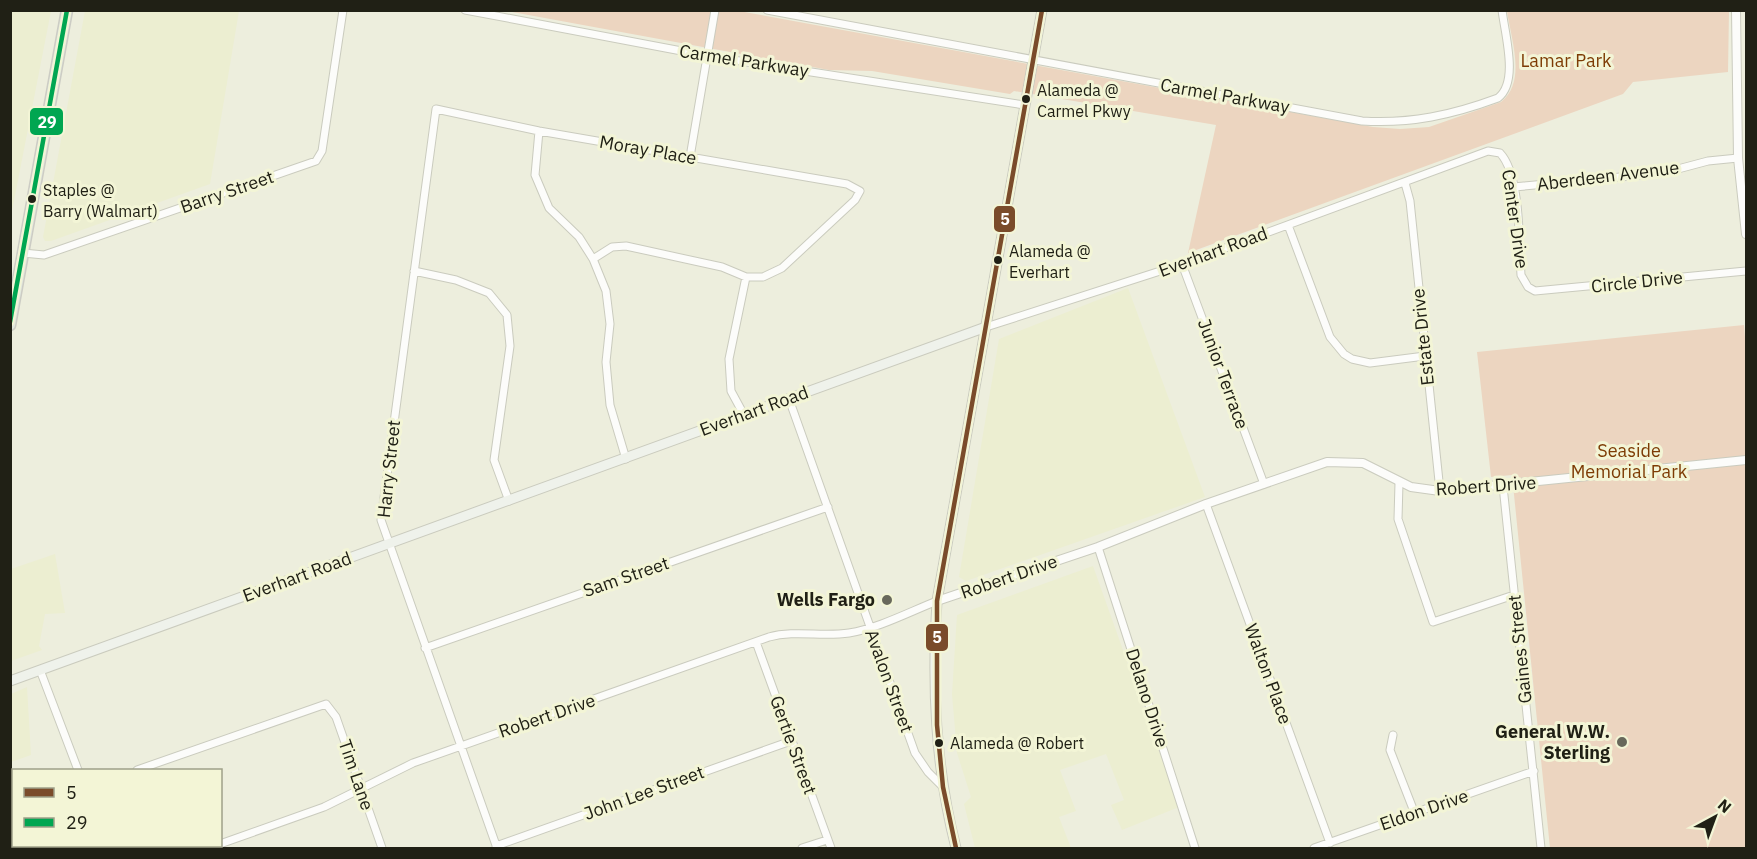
<svg xmlns="http://www.w3.org/2000/svg" width="1757" height="859" font-family="'IBM Plex Sans',sans-serif">
<style>
.built{fill:#eceed1}
.green{fill:#ecd5c0}
.lines{fill:none;stroke-linecap:round;stroke-linejoin:round}
.minor-casing{stroke:#cacbbe;stroke-width:9}
.tertiary-casing{stroke:#cacbbe;stroke-width:10}
.secondary-casing{stroke:#cacbbe;stroke-width:11}
.primary-casing{stroke:#ccccc4;stroke-width:13}
.minor{stroke:#fcfcfa;stroke-width:7}
.tertiary{stroke:#fcfcfa;stroke-width:8}
.secondary{stroke:#eff2eb;stroke-width:9}
.primary{stroke:#e2e8de;stroke-width:10}
.bus-1-casing{stroke:#f3f5d6;stroke-width:9}
.bus-2-casing{stroke:#f3f5d6;stroke-width:9}
.bus-1{stroke:#7a4b2a;stroke-width:4.5}
.bus-2{stroke:#00a651;stroke-width:4.5}
.bus-dot{fill:#202015;stroke:#f3f5d6;stroke-width:2}
.poi-dot{fill:#68685b;stroke:#f3f5d6;stroke-width:2}
.labels{text-anchor:middle;stroke-width:6;stroke-linejoin:round;paint-order:stroke}
.bus-label{font-size:16px;fill:#202015;stroke:#f3f5d6;text-anchor:start}
.street-label{font-size:18px;fill:#202015;stroke:#f3f5d6}
.park-label{font-size:18px;fill:#7d3b04;stroke:#f3f5d6}
.poi-label{font-size:18px;font-weight:bold;fill:#202015;stroke:#f3f5d6;text-anchor:end}
.line-badge{stroke:#f3f5d6;stroke-width:2}
.badge-label{font-size:16px;text-anchor:middle;font-weight:bold;fill:#fff}
</style>
<rect width="100%" height="100%" fill="#edeedd"/>
<path class="built" d="M11,10L51,11L11,216L10,11Z
M85,11H239L210,184L51,241H45L43,237Z
M1128,288L1205,497L966,581L959,577L999,339Z
M55,554L65,613L45,614L39,646L42,650L11,661V569Z
M1093,566L1179,807L1122,830L1111,805L1124,800L1106,754L1060,770L1076,811L1059,817L1071,848H975L964,804L971,797L957,753L952,694L957,615Z
M27,687L31,755L11,762V694Z"/>
<path class="green" d="M506,11H739L1373,127L1400,129L1429,127L1501,102C1527,82 1511,39 1507,11H1729L1728,72L1633,82L1623,94L1188,253L1216,125L1014,91L1010,94L872,71L829,70Z
M1744,325L1746,349V848H1550L1512,475L1491,477L1477,352Z"/>
<g class="lines">
<defs>
<path id="minor" d="M465,10L708,56L1024,105
M767,10L1362,121C1411,124 1452,115 1498,98C1519,82 1505,35 1502,10
M539,131L535,175L549,208L579,237L593,259L606,291L610,324L606,362L610,405L626,459
M690,157L715,10
M1405,183L1410,201L1440,491
M1514,187L1663,173L1708,161L1738,158
M1288,225L1330,337L1344,354L1352,359L1370,363L1425,356
M23,253L44,255L316,161L322,151L343,10
M1182,264L1264,484
M414,271L456,280L489,293L507,315L510,346L494,460L509,501
M986,327L1182,264L1488,151L1500,153C1521,175 1519,244 1521,275L1528,287L1535,291L1746,271
M789,399L915,753L928,772L942,786
M744,415L731,391L729,359L746,277
M1399,483L1398,519L1433,622L1514,595
M1503,486L1541,848
M1206,504L1330,843
M1098,547L1195,848
M756,642L831,848
M425,648L828,507
M40,670L78,770
M1393,735L1390,750L1415,814
M137,770L326,704L336,717L382,848
M220,844L324,807L413,763L769,637C795,630 822,637 849,633C879,628 909,612 937,601
M151,846L152,848
M496,846L791,741
M209,848L218,846
M497,848L381,520L436,109L539,131L847,184L860,191L855,200L782,268L763,277H746L722,267L626,246L612,247L593,259
M802,848L827,840
M1314,848L1534,771"/>
<path id="tertiary" d="M1736,10L1738,158L1746,234
M937,601L1098,547L1206,504L1327,462L1363,463L1411,487L1440,491L1746,460"/>
<path id="secondary" d="M10,681L986,327
M956,848C935,766 932,685 937,601L1042,10"/>
<path id="primary" d="M10,325L67,10"/>
</defs>
<use href="#minor" class="minor-casing"/>
<use href="#tertiary" class="tertiary-casing"/>
<use href="#secondary" class="secondary-casing"/>
<use href="#primary" class="primary-casing"/>
<use href="#minor" class="minor"/>
<use href="#tertiary" class="tertiary"/>
<use href="#secondary" class="secondary"/>
<use href="#primary" class="primary"/>
<defs>
<path id="bus-1" d="M956,848L943,787L937,725V601L1042,10"/>
<path id="bus-2" d="M10,322L67,10"/>
</defs>
<use href="#bus-1" class="bus-1-casing"/>
<use href="#bus-2" class="bus-2-casing"/>
<use href="#bus-1" class="bus-1"/>
<use href="#bus-2" class="bus-2"/>
</g>
<g class="bus-dot">
<circle cx="1026" cy="99" r="5"/>
<circle cx="32" cy="199" r="5"/>
<circle cx="998" cy="260" r="5"/>
<circle cx="939" cy="743" r="5"/>
</g>
<g class="poi-dot">
<circle cx="887" cy="600" r="6"/>
<circle cx="1622" cy="742" r="6"/>
</g>
<g class="labels">
<g class="bus-label">
<text x="1037" y="96">Alameda @<tspan x="1037" dy="21">Carmel Pkwy</tspan></text>
<text x="43" y="196">Staples @<tspan x="43" dy="21">Barry (Walmart)</tspan></text>
<text x="1009" y="257">Alameda @<tspan x="1009" dy="21">Everhart</tspan></text>
<text x="950" y="749">Alameda @ Robert</text>
</g>
<g class="street-label">
<text transform="translate(744 61) rotate(9)" y="6">Carmel Parkway</text>
<text transform="translate(1225 96) rotate(10)" y="6">Carmel Parkway</text>
<text transform="translate(648 150) rotate(10)" y="6">Moray Place</text>
<text transform="translate(1608 176) rotate(-7)" y="6">Aberdeen Avenue</text>
<text transform="translate(227 192) rotate(-19)" y="6">Barry Street</text>
<text transform="translate(1515 219) rotate(82)" y="6">Center Drive</text>
<text transform="translate(1213 252) rotate(-20)" y="6">Everhart Road</text>
<text transform="translate(1637 282) rotate(-6)" y="6">Circle Drive</text>
<text transform="translate(1423 337) rotate(-96)" y="6">Estate Drive</text>
<text transform="translate(1223 374) rotate(70)" y="6">Junior Terrace</text>
<text transform="translate(754 411) rotate(-20)" y="6">Everhart Road</text>
<text transform="translate(389 469) rotate(-84)" y="6">Harry Street</text>
<text transform="translate(1486 486) rotate(-4)" y="6">Robert Drive</text>
<text transform="translate(297 577) rotate(-20)" y="6">Everhart Road</text>
<text transform="translate(626 577) rotate(-19)" y="6">Sam Street</text>
<text transform="translate(1009 577) rotate(-19)" y="6">Robert Drive</text>
<text transform="translate(1520 649) rotate(-96)" y="6">Gaines Street</text>
<text transform="translate(1268 674) rotate(70)" y="6">Walton Place</text>
<text transform="translate(889 681) rotate(70)" y="6">Avalon Street</text>
<text transform="translate(1147 698) rotate(72)" y="6">Delano Drive</text>
<text transform="translate(547 716) rotate(-19)" y="6">Robert Drive</text>
<text transform="translate(793 745) rotate(70)" y="6">Gertie Street</text>
<text transform="translate(356 775) rotate(71)" y="6">Tim Lane</text>
<text transform="translate(644 793) rotate(-20)" y="6">John Lee Street</text>
<text transform="translate(1424 810) rotate(-19)" y="6">Eldon Drive</text>
</g>
<g class="park-label">
<text x="1566" y="67">Lamar Park</text>
<text x="1629" y="457">Seaside<tspan x="1629" dy="21">Memorial Park</tspan></text>
</g>
<g class="poi-label">
<text x="875" y="606">Wells Fargo</text>
<text x="1610" y="738">General W.W.<tspan x="1610" dy="21">Sterling</tspan></text>
</g>
</g>
<g class="line-badge">
<rect x="29" y="107" width="35" height="29" rx="6" fill="#00a651"/>
<rect x="993" y="205" width="23" height="28" rx="6" fill="#7a4b2a"/>
<rect x="925" y="623" width="24" height="29" rx="6" fill="#7a4b2a"/>
</g>
<g class="badge-label">
<text x="47" y="128">29</text>
<text x="1005" y="225">5</text>
<text x="937" y="643">5</text>
</g>
<rect width="1757" height="859" fill="none" stroke="#202015" stroke-width="24"/>
<rect x="12" y="769" width="210" height="78" fill="#f3f5d6" stroke="#9fa089" stroke-width="1.5"/>
<rect x="24" y="788" width="30" height="9" fill="#7a4b2a" stroke="#9fa089" stroke-width="1.5"/>
<text x="66" y="799" font-size="18" fill="#202015">5</text>
<rect x="24" y="818" width="30" height="9" fill="#00a651" stroke="#9fa089" stroke-width="1.5"/>
<text x="66" y="829" font-size="18" fill="#202015">29</text>
<g transform="translate(1715 817) rotate(41)" stroke="#f3f5d6" stroke-width="4.5" paint-order="stroke">
<path d="M0-4.5L10 22L0 15L-10 22Z" fill="#202015"/>
<text y="-9" font-size="16" font-weight="bold" text-anchor="middle" fill="#202015">N</text>
</g>
</svg>
